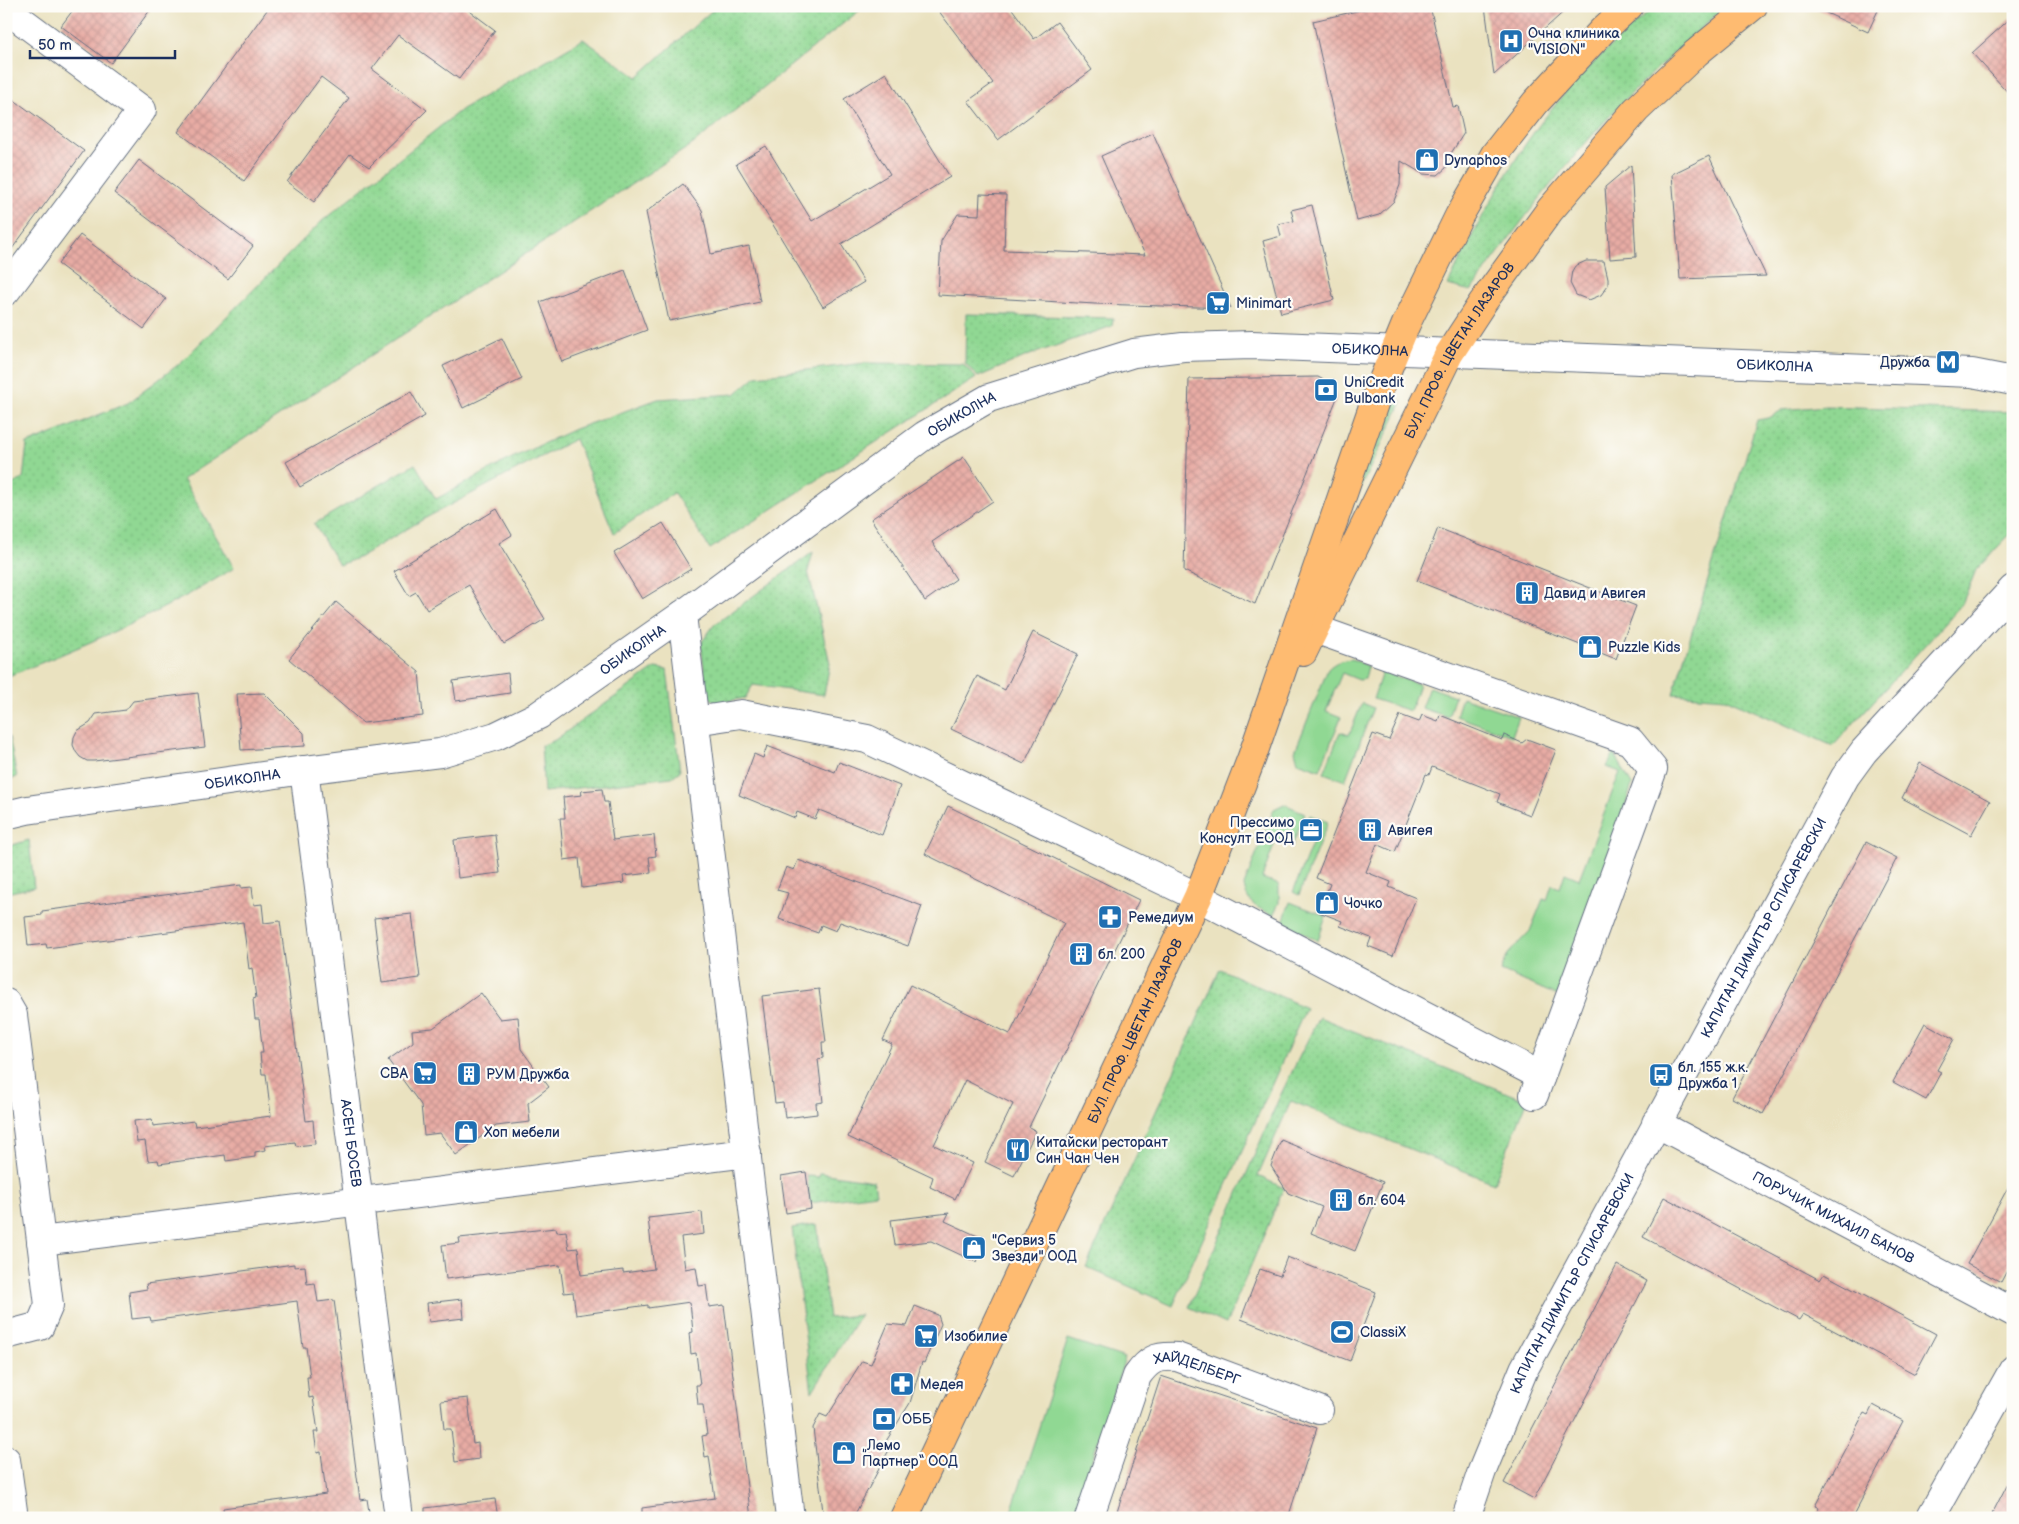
<svg xmlns="http://www.w3.org/2000/svg" width="2019" height="1524" font-family="'Balsamiq Sans',sans-serif">
<style>
.grass{fill:url(#grass-dots);stroke:#568478}
.green{fill:#90d893;stroke:#568478}
.building{fill:url(#building-cross-hatch)}
.lines{fill:none;stroke-linecap:round;stroke-linejoin:round}
.minor-casing{stroke:#636e80;stroke-width:30}
.major-casing{stroke:#636e80;stroke-width:30}
.minor{stroke:#fff;stroke-width:28}
.major{stroke:#febb71;stroke-width:28}
.labels{text-anchor:middle;stroke-width:4.5;stroke-linejoin:round;paint-order:stroke}
.poi-label{font-size:14px;fill:#1b2f5e;stroke:#fdfcf7;text-anchor:start}
.street-label{font-size:14px;fill:#1b2f5e;stroke:#fdfcf7}
</style>
<defs>
<pattern id="grass-dots" width="8" height="8" patternUnits="userSpaceOnUse" patternTransform="scale(1.25)"><rect width="8" height="8" fill="#90d893"/><path d="M2 2h.1M6 6h.1" fill="none" stroke="#7cba81" stroke-width="1.8" stroke-linecap="round"/></pattern>
<pattern id="building-cross-hatch" width="8" height="8" patternUnits="userSpaceOnUse" patternTransform="scale(1.25)"><rect width="8" height="8" fill="#e8aca4"/><path d="M0 0l8 8M0 8l8-8" fill="none" stroke="#c69490"/></pattern>
</defs>
<rect width="100%" height="100%" fill="#fdfcf7"/>
<filter id="ink" filterUnits="userSpaceOnUse"><feTurbulence type="fractalNoise" baseFrequency=".02" numOctaves="2"/><feDisplacementMap in="SourceGraphic" scale="10" xChannelSelector="R" yChannelSelector="G"/><feConvolveMatrix kernelMatrix="1 2 1 2 8 2 1 2 1" color-interpolation-filters="sRGB"/></filter>
<filter id="wash" filterUnits="userSpaceOnUse"><feTurbulence type="fractalNoise" baseFrequency=".0096" numOctaves="4" result="noise"/><feDisplacementMap in="SourceGraphic" scale="20" xChannelSelector="R" yChannelSelector="G"/><feGaussianBlur stdDeviation="1.12" result="paint"/><feColorMatrix in="noise" values="0 0 0 0 0 0 0 0 0 0 0 0 0 0 0 0 0 1.4 0 .05"/><feComposite in="paint" operator="in"/></filter>
<g filter="url(#wash)">
<rect width="100%" height="100%" fill="#eae2c0"/>
<path class="grass" d="M717,6H865L693,144L183,479L234,568C162,613 84,646 6,677V487L23,479L27,444L128,403L179,364L322,221L462,109L583,39L637,77Z
M1656,6H1726C1692,36 1658,67 1626,99C1569,158 1518,224 1471,291L1448,285C1470,238 1496,189 1525,145C1560,93 1608,46 1656,6Z
M966,314L1113,318L1112,326L1027,356L978,377L965,363Z
M865,363L963,364L976,378L710,549L674,493L614,533L575,439L422,520L358,558L339,565L314,524L415,464L436,499L512,458L575,429L658,399L735,394L756,376Z
M1387,399L1402,402L1346,517Z
M1825,406L2013,412V531L1976,570L1962,604L1833,746L1725,698L1673,694L1757,420L1769,418L1782,410Z
M813,552L808,571L830,663L824,695L753,685L745,698L717,703L707,696L701,643L714,625Z
M655,668L667,670L680,771L672,777L544,792L541,746L555,740Z
M9,737L17,777L6,781V738Z
M29,840L34,887L6,893V847Z
M1220,969L1306,1008L1173,1306L1086,1267Z
M1319,1017L1527,1101L1494,1183L1291,1101L1258,1176L1284,1188L1226,1324L1189,1307L1280,1096Z
M820,1173L874,1181L876,1194L810,1203L807,1176L819,1177Z
M817,1224L829,1318L860,1315L812,1392L792,1228Z"/>
<path class="green" d="M1352,659L1368,666L1365,679L1359,680L1342,673L1326,711L1341,717L1320,770L1298,762L1295,751L1328,669C1335,662 1342,660 1352,659Z
M1382,672L1419,684L1410,711L1373,699Z
M1429,687L1455,696L1448,717L1421,708Z
M1462,697L1519,717L1512,736L1456,716Z
M1362,703L1373,708L1345,781L1324,773L1340,732L1349,735Z
M1614,753L1632,785L1563,998L1501,971L1508,954L1530,931L1543,899L1547,900L1552,885L1560,888L1565,873L1579,879L1620,772L1607,767Z
M1284,804L1305,813L1292,846L1276,840L1262,878L1279,885V903L1273,915C1257,907 1247,905 1244,885L1274,809Z
M1310,815L1328,822L1299,895L1293,892L1314,839L1303,834Z
M1290,902L1326,916L1318,941L1283,922Z
M1068,1339L1125,1358L1073,1518H1009Z"/>
<g id="blocks">
<path class="building" d="M76,6H153L111,63L61,26Z
M270,6H463L495,30L459,79L398,35L372,69L427,110L369,167L350,154L314,202L287,182L349,98L321,77L244,181L178,132Z
M935,6H1010L1034,39L1057,22L1092,70L998,140L968,101L993,83Z
M1378,6H1430L1453,107L1458,106L1464,133L1448,158L1446,168L1438,175L1423,174L1401,161L1400,185L1394,201L1379,215L1357,221L1313,21Z
M1485,6H1570L1494,75Z
M1811,6H1880L1868,32Z
M2013,16V98L1972,53Z
M886,73L950,177L841,244L864,282L823,307L736,164L766,146L812,221L890,174L844,99Z
M6,94L84,151L6,257Z
M1153,133L1231,308L1095,304L938,295L941,241L958,214L979,215L980,194L1006,195L1004,250L1145,255L1101,156Z
M1709,156L1731,203L1766,276L1680,279L1672,174Z
M139,160L253,246L228,279L114,193Z
M1631,165L1636,257L1610,259L1605,187Z
M683,184L702,210L711,254L749,246L760,302L669,321L646,212Z
M1312,205L1334,300L1281,313L1263,241L1281,236L1278,224L1294,221L1291,210Z
M80,235L166,299L144,329L58,264Z
M1586,261H1604L1608,278V285L1601,295L1589,300L1576,295L1570,283L1572,271L1575,266Z
M625,270L647,330L562,362L540,302Z
M502,338L522,379L463,408L443,366Z
M1318,377L1331,384L1337,398L1255,604L1184,571L1189,379Z
M411,392L425,416L300,487L286,462Z
M964,457L993,501L932,542L956,579L925,601L871,519Z
M497,509L512,535L499,543L545,619L504,644L469,585L427,610L416,592L409,596L394,571Z
M663,523L691,569L642,599L614,553Z
M1438,528L1636,606L1616,659L1417,581Z
M336,602L419,672L423,716L363,723L289,659Z
M1033,632L1078,654L1024,764L951,729L977,676L1005,690Z
M508,673L510,693L456,701L453,681Z
M198,693L205,747L94,761H87L80,757L76,752L73,745L74,737L77,731L90,723L96,714L126,710L133,701Z
M264,693L304,733L305,746L241,750L237,694Z
M1400,715L1419,722L1422,715L1438,721L1440,715L1502,740L1504,735L1522,743L1527,739L1556,750L1530,815L1497,802L1500,794L1432,767L1429,775L1426,774L1395,852L1377,844L1366,872L1391,882L1389,887L1416,898L1393,956L1368,946L1371,938L1340,926L1342,921L1319,912L1330,884L1316,878L1373,734L1389,740Z
M767,746L835,772L839,762L900,786L882,835L819,810L815,819L797,812L795,818L739,795L754,754L763,758Z
M1920,763L1990,801L1971,835L1902,798Z
M602,789L604,802H608L613,840L654,835L656,856L649,857L651,873L623,876L624,883L582,888L579,858L564,860L560,818H565L563,797L582,795L581,791Z
M948,806L1139,900L1029,1127L1036,1131L1014,1176L985,1162L1013,1104L965,1080L934,1145L973,1163L955,1199L930,1187L933,1177L848,1137L892,1044L883,1040L910,985L1010,1034L1064,923L925,854Z
M495,835L500,873L458,878L454,840Z
M1866,842L1897,858L1763,1114L1732,1098Z
M798,860L922,906L908,946L840,922L836,931L821,925L818,933L779,919L788,893L777,890L786,867L794,870Z
M241,885V888L252,887L254,905L262,904L264,923L280,921L306,1121L313,1120L315,1144L296,1146L295,1142L265,1146L266,1150L255,1152V1157L226,1161L225,1155L159,1164L158,1160L148,1161L145,1141L137,1142L134,1121L152,1119L153,1126L194,1121L195,1126L271,1116L266,1074H262L260,1053H263L259,1019H255L253,999L256,998L252,968L249,969L243,922L47,948L46,944L28,946L25,917L42,915V911Z
M412,914L420,978L382,983L374,918Z
M819,989L826,1042H822L823,1058L818,1059L823,1102L816,1103L817,1114L785,1118L783,1102L775,1103L762,996Z
M481,993L500,1019L518,1017L521,1049L549,1087L528,1103L530,1122L496,1126L456,1155L440,1133L424,1135L421,1105L388,1060L413,1042L412,1030L433,1028Z
M1925,1023L1954,1039L1937,1070L1941,1072L1926,1100L1893,1082Z
M1281,1140L1383,1182L1355,1251L1311,1233L1322,1207L1288,1193L1271,1166Z
M806,1172L811,1209L786,1213L781,1176Z
M2013,1178V1259L2001,1282L1967,1264Z
M1664,1197L1820,1280L1824,1274L1936,1334L1915,1374L1803,1314L1799,1320L1643,1237Z
M702,1212L704,1234L681,1237L685,1269L696,1267L699,1286L706,1285L709,1307L724,1305L751,1518H642V1508L715,1498L709,1456L705,1457L702,1436L707,1435L703,1405H698L696,1385H700L696,1353L691,1354L689,1333L693,1332L690,1302L648,1308V1305L576,1315L573,1292L564,1293L560,1265L446,1279L442,1245L460,1243L459,1238L556,1228L557,1232L566,1231L569,1249L578,1248L581,1275L623,1270V1273L654,1269L648,1218Z
M949,1213L945,1221L986,1240L976,1262L931,1241L895,1245L891,1220Z
M1287,1257L1376,1292L1350,1361L1241,1319L1260,1269L1280,1276Z
M294,1264V1267L305,1266L307,1284L315,1283L318,1302L334,1300L360,1500L367,1499L370,1518H224L223,1508L326,1494L321,1452L317,1453L314,1432H318L313,1397L309,1398L307,1377H310L306,1347H303L297,1301L151,1321L150,1317L132,1319L129,1292L147,1289L146,1284Z
M1617,1265L1647,1281L1534,1499L1504,1483Z
M462,1299L464,1318L429,1322L427,1303Z
M915,1306L938,1315L941,1324L924,1363L922,1362L910,1403L883,1446L889,1450L855,1514L852,1518H829L823,1512L813,1428L820,1414L827,1417L862,1361L871,1364L888,1324L907,1326Z
M1161,1376L1317,1428L1288,1518H1115Z
M468,1398L473,1444L478,1443L479,1459L455,1462L451,1429H444L441,1401Z
M1873,1405L1903,1421L1852,1518H1814L1819,1508L1815,1506L1864,1413L1868,1415Z
M2013,1473V1518H1990Z
M495,1499L498,1518H425V1508Z"/>
</g>
</g>
<g filter="url(#ink)">
<use href="#blocks" fill-opacity="0" stroke="#636e80" stroke-width="1"/>
<g class="lines">
<defs>
<g id="minor">
<path d="M6,9L142,110L6,291"/>
<path d="M682,615L790,1518"/>
<path d="M1315,629L1630,741L1653,769L1534,1095"/>
<path d="M695,721L741,714L867,739L1198,897L1541,1076"/>
<path id="s1" d="M304,770L399,1518"/>
<path id="s2" d="M6,815L27,810L304,770L440,753L496,736L539,715L682,615L925,435L989,398L1134,353L1183,347L1252,345L1972,373L2013,381"/>
<path d="M6,1003L13,1015L49,1305L40,1326L6,1335"/>
<path id="s3" d="M1656,1123L2013,1312"/>
<path d="M41,1241L747,1153"/>
<path d="M6,1460L14,1518"/>
<path id="s4" d="M1089,1518L1137,1376C1149,1359 1156,1356 1177,1357L1319,1410"/>
<path id="s5" d="M1466,1518L1482,1471L1524,1369L1845,777L1864,751L2013,589"/>
<path d="M1930,1518L2013,1370"/>
</g>
<g id="major">
<path id="s6" d="M1303,652L1449,354L1483,302L1550,210L1636,110L1696,53L1753,6"/>
<path id="s7" d="M904,1518L1198,897L1252,757L1378,392L1406,324L1459,216L1495,154L1536,102L1603,30L1629,6"/>
</g>
</defs>
<use href="#minor" class="minor-casing"/>
<use href="#major" class="major-casing"/>
<use href="#minor" class="minor"/>
<use href="#major" class="major"/>
</g>
</g>
<defs>
<symbol id="hospital-square" viewBox="-11 -11 22 22"><rect x="-9" y="-9" width="18" height="18" rx="4" fill="#1f6fb2" stroke="#fdfcf7"/><path d="M-5-5h3v3.5h4V-5h3V5h-3V1.5h-4V5h-3Z" fill="#fff"/></symbol>
<symbol id="shop-square" viewBox="-11 -11 22 22"><rect x="-9" y="-9" width="18" height="18" rx="4" fill="#1f6fb2" stroke="#fdfcf7"/><path d="M-5-2.5h2.3a2.7 3.5 0 0 1 5.4 0H5L5.5 6h-11ZM-1.5-2.5h3a1.5 2.3 0 0 0-3 0Z" fill="#fff"/></symbol>
<symbol id="supermarket-square" viewBox="-11 -11 22 22"><rect x="-9" y="-9" width="18" height="18" rx="4" fill="#1f6fb2" stroke="#fdfcf7"/><path d="M-6-5.5h2.5l.6 2H6L4.5 2H-2.5L-4.4-4H-6ZM-1.5 3.2a1.3 1.3 0 1 0 .1 0ZM3 3.2a1.3 1.3 0 1 0 .1 0Z" fill="#fff"/></symbol>
<symbol id="metro-square" viewBox="-11 -11 22 22"><rect x="-9" y="-9" width="18" height="18" rx="4" fill="#1f6fb2" stroke="#fdfcf7"/><path d="M-5.5 5V-5H-3L0 0L3-5H5.5V5H3V-.5L0 4L-3-.5V5Z" fill="#fff"/></symbol>
<symbol id="bank-square" viewBox="-11 -11 22 22"><rect x="-9" y="-9" width="18" height="18" rx="4" fill="#1f6fb2" stroke="#fdfcf7"/><path d="M-6-4H6V4H-6ZM0-2.3a2.3 2.3 0 1 0 0 4.6a2.3 2.3 0 1 0 0-4.6Z" fill="#fff"/></symbol>
<symbol id="building-square" viewBox="-11 -11 22 22"><rect x="-9" y="-9" width="18" height="18" rx="4" fill="#1f6fb2" stroke="#fdfcf7"/><path d="M-4-6H4V6H1V3H-1V6H-4ZM-2.5-4.3h1.7v1.8h-1.7ZM.8-4.3h1.7v1.8H.8ZM-2.5-1h1.7V.8h-1.7ZM.8-1h1.7V.8H.8Z" fill="#fff"/></symbol>
<symbol id="office-square" viewBox="-11 -11 22 22"><rect x="-9" y="-9" width="18" height="18" rx="4" fill="#1f6fb2" stroke="#fdfcf7"/><path d="M-6-3h4V-5.5h4V-3h4V5H-6ZM-1-4.5V-3h2v-1.5ZM-6 0V1H6V0Z" fill="#fff"/></symbol>
<symbol id="pharmacy-square" viewBox="-11 -11 22 22"><rect x="-9" y="-9" width="18" height="18" rx="4" fill="#1f6fb2" stroke="#fdfcf7"/><path d="M-2-6h4v4h4v4h-4v4h-4v-4h-4v-4h4Z" fill="#fff"/></symbol>
<symbol id="bus-square" viewBox="-11 -11 22 22"><rect x="-9" y="-9" width="18" height="18" rx="4" fill="#1f6fb2" stroke="#fdfcf7"/><path d="M-5-6H5V4H4V6H2V4H-2V6H-4V4H-5ZM-3.5-4V0h7V-4ZM-3.5 1.2v1.5H-2V1.2ZM2 1.2v1.5H3.5V1.2Z" fill="#fff"/></symbol>
<symbol id="restaurant-square" viewBox="-11 -11 22 22"><rect x="-9" y="-9" width="18" height="18" rx="4" fill="#1f6fb2" stroke="#fdfcf7"/><path d="M-5-6h1v4h1v-4h1v4h1v-4h1v5L-1.5 .5V6h-2V.5L-5-1ZM5-6V6H3V1.5H1.5Q1.5-4 5-6Z" fill="#fff"/></symbol>
<symbol id="stadium-square" viewBox="-11 -11 22 22"><rect x="-9" y="-9" width="18" height="18" rx="4" fill="#1f6fb2" stroke="#fdfcf7"/><path d="M0-5a6.5 5 0 1 0 0 10a6.5 5 0 1 0 0-10ZM-3.5-1.8h7v3.6h-7Z" fill="#fff"/></symbol>
</defs>
<g fill-rule="evenodd">
<use href="#hospital-square" x="1497" y="27" width="28" height="28"/>
<use href="#shop-square" x="1413" y="146" width="28" height="28"/>
<use href="#supermarket-square" x="1204" y="289" width="28" height="28"/>
<use href="#metro-square" x="1934" y="348" width="28" height="28"/>
<use href="#bank-square" x="1312" y="376" width="28" height="28"/>
<use href="#building-square" x="1513" y="579" width="28" height="28"/>
<use href="#shop-square" x="1576" y="633" width="28" height="28"/>
<use href="#office-square" x="1297" y="816" width="28" height="28"/>
<use href="#building-square" x="1356" y="816" width="28" height="28"/>
<use href="#shop-square" x="1313" y="889" width="28" height="28"/>
<use href="#pharmacy-square" x="1096" y="903" width="28" height="28"/>
<use href="#building-square" x="1067" y="940" width="28" height="28"/>
<use href="#supermarket-square" x="411" y="1059" width="28" height="28"/>
<use href="#building-square" x="455" y="1060" width="28" height="28"/>
<use href="#bus-square" x="1647" y="1061" width="28" height="28"/>
<use href="#shop-square" x="452" y="1118" width="28" height="28"/>
<use href="#restaurant-square" x="1004" y="1136" width="28" height="28"/>
<use href="#building-square" x="1327" y="1186" width="28" height="28"/>
<use href="#shop-square" x="960" y="1234" width="28" height="28"/>
<use href="#stadium-square" x="1328" y="1318" width="28" height="28"/>
<use href="#supermarket-square" x="912" y="1322" width="28" height="28"/>
<use href="#pharmacy-square" x="888" y="1370" width="28" height="28"/>
<use href="#bank-square" x="870" y="1405" width="28" height="28"/>
<use href="#shop-square" x="830" y="1439" width="28" height="28"/>
</g>
<g class="labels">
<g class="poi-label">
<text x="1528" y="38">Очна клиника<tspan x="1528" dy="16">"VISION"</tspan></text>
<text x="1444" y="165">Dynaphos</text>
<text x="1236" y="308">Minimart</text>
<text x="1930" y="367" text-anchor="end">Дружба</text>
<text x="1344" y="387">UniCredit<tspan x="1344" dy="16">Bulbank</tspan></text>
<text x="1544" y="598">Давид и Авигея</text>
<text x="1608" y="652">Puzzle Kids</text>
<text x="1294" y="827" text-anchor="end">Прессимо<tspan x="1294" dy="16">Консулт ЕООД</tspan></text>
<text x="1388" y="835">Авигея</text>
<text x="1344" y="908">Чочко</text>
<text x="1128" y="922">Ремедиум</text>
<text x="1098" y="959">бл. 200</text>
<text x="1678" y="1072">бл. 155 ж.к.<tspan x="1678" dy="16">Дружба 1</tspan></text>
<text x="408" y="1078" text-anchor="end">CBA</text>
<text x="486" y="1079">РУМ Дружба</text>
<text x="484" y="1137">Хоп мебели</text>
<text x="1036" y="1147">Китайски ресторант<tspan x="1036" dy="16">Син Чан Чен</tspan></text>
<text x="1358" y="1205">бл. 604</text>
<text x="992" y="1245">"Сервиз 5<tspan x="992" dy="16">Звезди" ООД</tspan></text>
<text x="1360" y="1337">ClassiX</text>
<text x="944" y="1341">Изобилие</text>
<text x="920" y="1389">Медея</text>
<text x="902" y="1424">ОББ</text>
<text x="862" y="1450">„Лемо<tspan x="862" dy="16">Партнер“ ООД</tspan></text>
</g>
<g class="street-label">
<text dy="5" stroke="none"><textPath href="#s2" startOffset="1484">ОБИКОЛНА</textPath></text>
<text dy="5" stroke="none"><textPath href="#s6" startOffset="340">БУЛ. ПРОФ. ЦВЕТАН ЛАЗАРОВ</textPath></text>
<text dy="5" stroke="none"><textPath href="#s2" startOffset="1889">ОБИКОЛНА</textPath></text>
<text dy="5" stroke="none"><textPath href="#s2" startOffset="1064">ОБИКОЛНА</textPath></text>
<text dy="5" stroke="none"><textPath href="#s2" startOffset="659">ОБИКОЛНА</textPath></text>
<text dy="5" stroke="none"><textPath href="#s2" startOffset="239">ОБИКОЛНА</textPath></text>
<text dy="5" stroke="none"><textPath href="#s5" startOffset="662">КАПИТАН ДИМИТЪР СПИСАРЕВСКИ</textPath></text>
<text dy="5" stroke="none"><textPath href="#s7" startOffset="539">БУЛ. ПРОФ. ЦВЕТАН ЛАЗАРОВ</textPath></text>
<text dy="5" stroke="none"><textPath href="#s1" startOffset="376">АСЕН БОСЕВ</textPath></text>
<text dy="5" stroke="none"><textPath href="#s3" startOffset="201">ПОРУЧИК МИХАИЛ БАНОВ</textPath></text>
<text dy="5" stroke="none"><textPath href="#s5" startOffset="258">КАПИТАН ДИМИТЪР СПИСАРЕВСКИ</textPath></text>
<text dy="5" stroke="none"><textPath href="#s4" startOffset="219">ХАЙДЕЛБЕРГ</textPath></text>
</g>
</g>
<rect width="2019" height="1524" fill="none" stroke="#fdfcf7" stroke-width="25"/>
<path d="M30 50v8h145v-8" fill="none" stroke="#1b2f5e" stroke-width="2.5"/>
<text x="38" y="50" font-size="15" fill="#1b2f5e" stroke="#fdfcf7" stroke-width="4" paint-order="stroke">50 m</text>
</svg>
